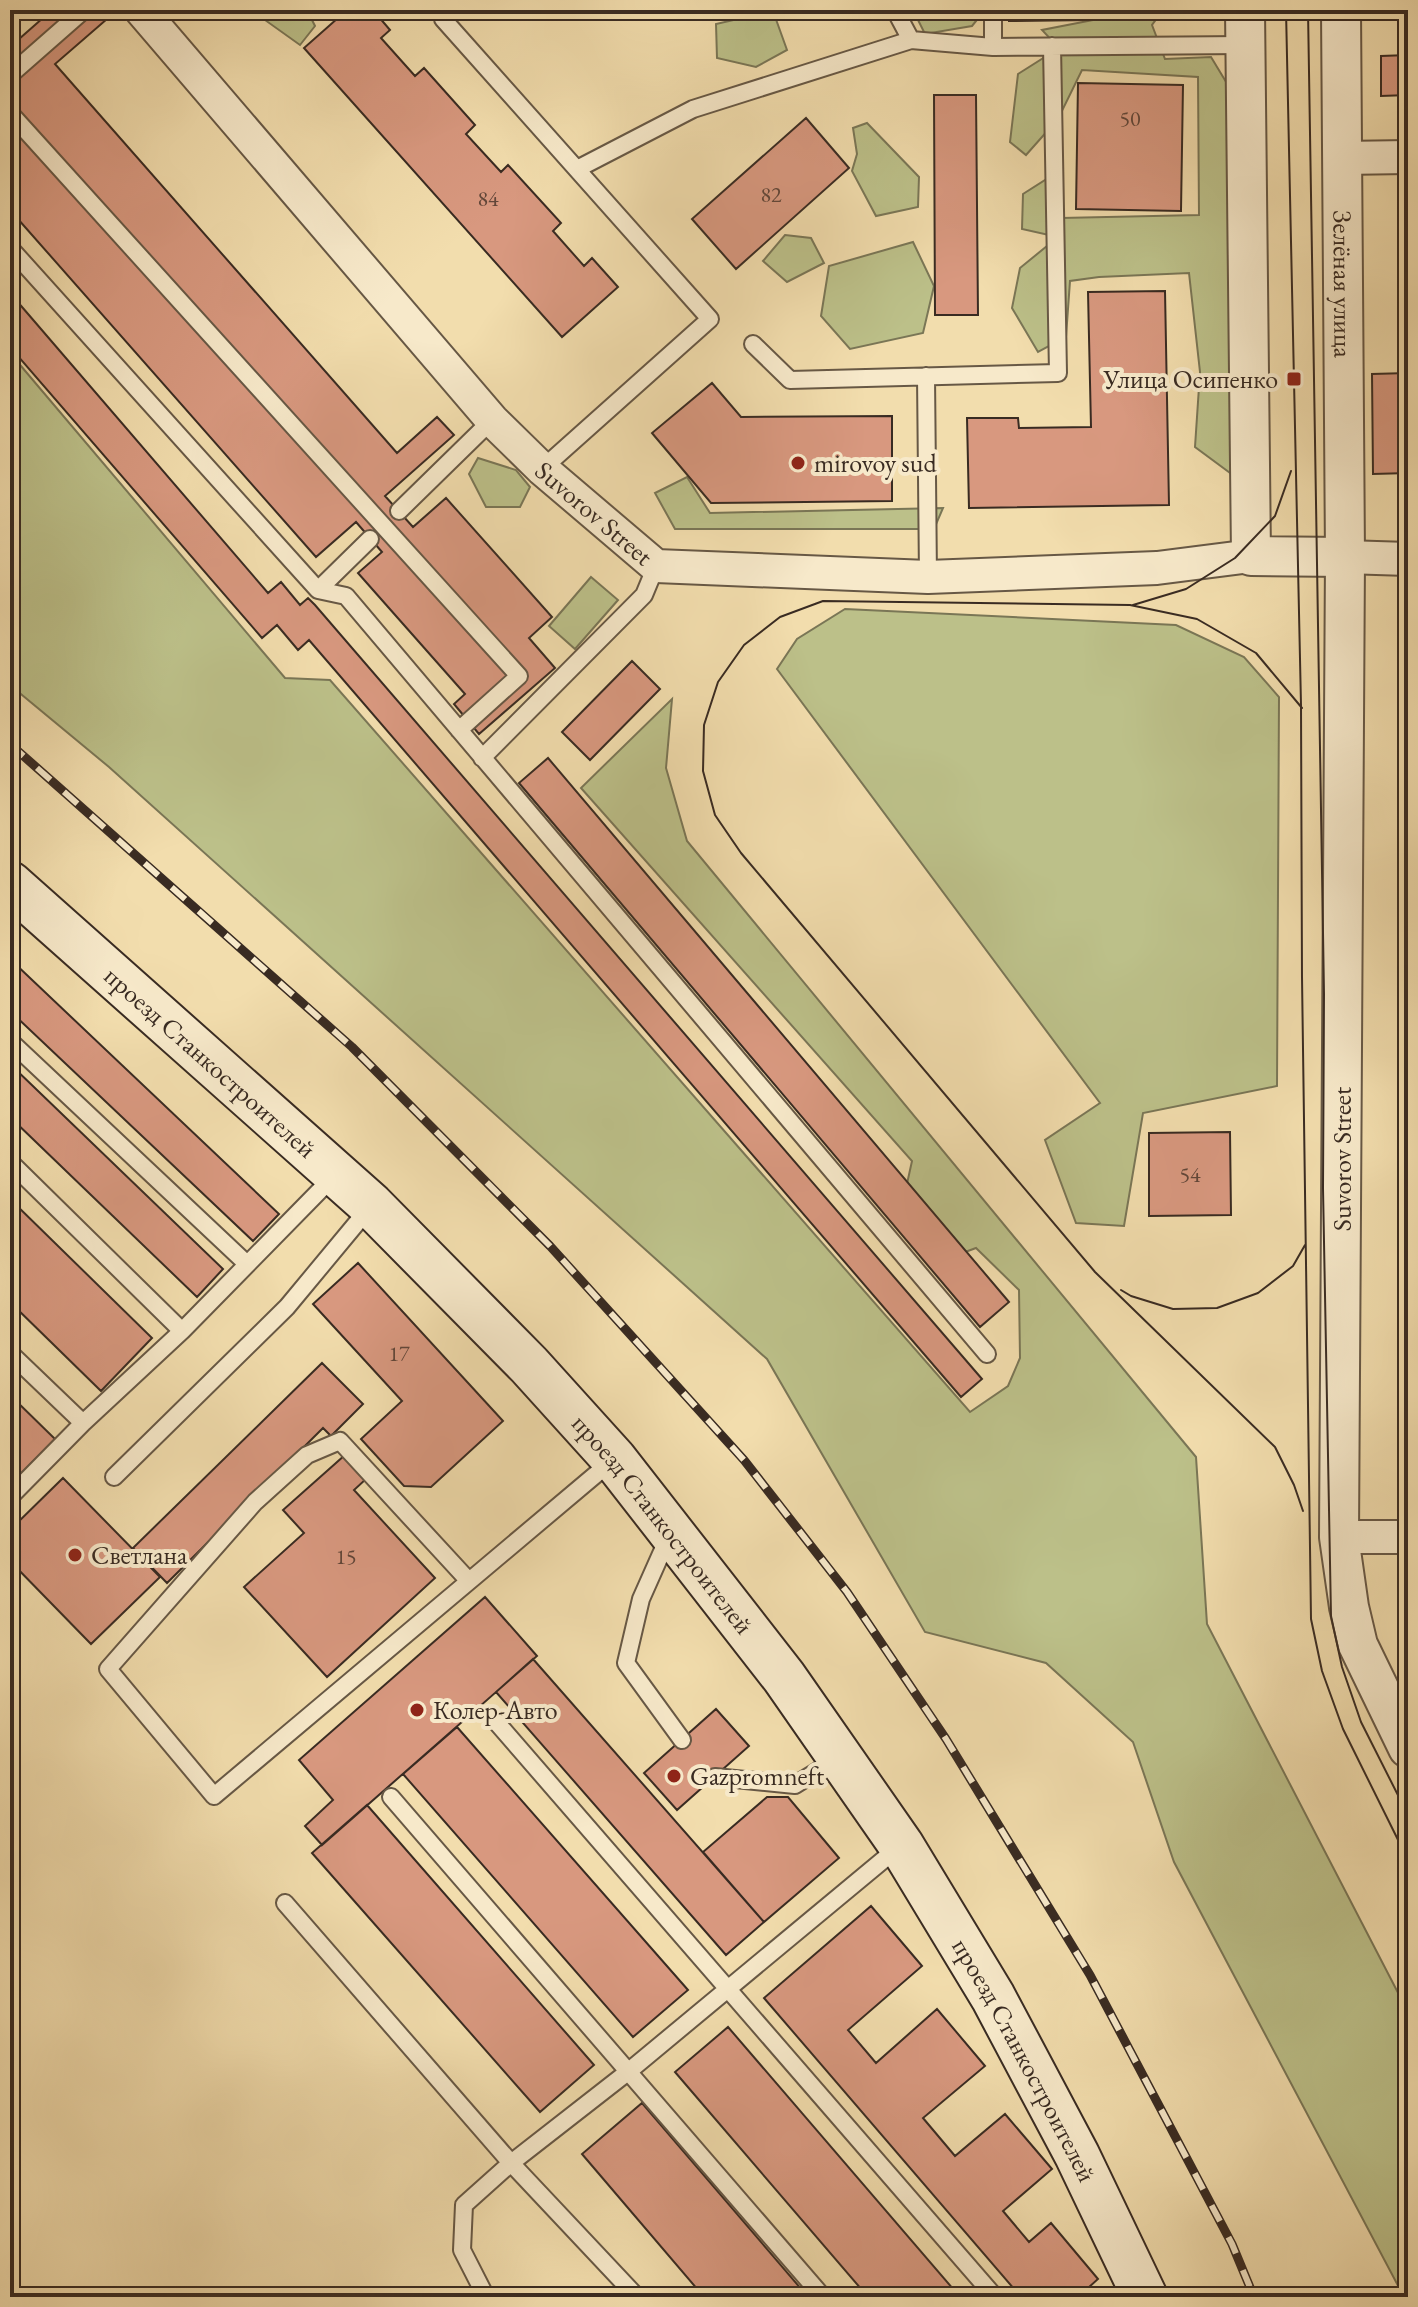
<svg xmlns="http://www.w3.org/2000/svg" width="1418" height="2307" font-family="'EB Garamond',serif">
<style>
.green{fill:#bcc089;stroke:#7a7656;stroke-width:2}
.building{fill:#d8987f;stroke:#392b22;stroke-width:2}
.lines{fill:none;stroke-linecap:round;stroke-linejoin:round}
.service-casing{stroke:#675845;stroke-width:20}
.minor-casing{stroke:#675845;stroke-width:36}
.tertiary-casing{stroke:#675845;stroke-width:42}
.secondary-casing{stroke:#392b22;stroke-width:48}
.service{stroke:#f7e9ca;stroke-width:16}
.minor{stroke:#f7e9ca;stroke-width:32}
.tertiary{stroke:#f7e9ca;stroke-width:38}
.secondary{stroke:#f7e9ca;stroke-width:44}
.tram{stroke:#392b22;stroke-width:2}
.rail-casing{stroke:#392b22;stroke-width:9}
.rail{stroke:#f7e9ca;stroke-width:6;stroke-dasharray:18;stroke-linecap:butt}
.poi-dot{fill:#8f2418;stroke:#f7e9ca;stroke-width:3}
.labels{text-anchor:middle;stroke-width:8;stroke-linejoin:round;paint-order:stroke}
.number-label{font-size:22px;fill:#614639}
.street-label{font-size:26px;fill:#392b22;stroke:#f7e9ca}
.poi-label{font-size:26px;fill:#392b22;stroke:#f7e9ca;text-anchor:start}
</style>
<rect width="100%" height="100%" fill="#f2ddad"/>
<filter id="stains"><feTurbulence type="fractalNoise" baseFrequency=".0025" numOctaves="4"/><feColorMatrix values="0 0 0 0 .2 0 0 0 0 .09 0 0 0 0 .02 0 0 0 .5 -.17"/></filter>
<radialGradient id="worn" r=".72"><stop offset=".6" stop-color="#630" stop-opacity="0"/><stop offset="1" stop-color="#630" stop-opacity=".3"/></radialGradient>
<path class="green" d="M251,10H307L315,26L300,45Z
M913,10H985L972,26L925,34Z
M1120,10H1163L1152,25L1165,59L1211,57L1237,100L1245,484L1195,447L1200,372L1189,273L1099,277L1070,281L1066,337L1038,352L1012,308L1020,268L1058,237L1022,229L1023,194L1053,175L1061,218L1199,215L1198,77L1082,70L1058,119L1026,155L1010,142L1018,74L1059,48L1042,30L1119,15Z
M773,11L787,50L756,67L717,58L716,24Z
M867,123L919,177L918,207L876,216L852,171L857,154L853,128Z
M785,235L811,238L824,263L787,282L763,261Z
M913,242L934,286L923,333L850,349L821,316L829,266Z
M10,353L285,678L330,680L970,1412L1008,1386L1020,1358L1019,1290L976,1248L949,1258L903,1202L912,1161L581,788L672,699L666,768L687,841L1196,1457L1207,1624L1408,2012V2297H1404L1174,1862L1133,1742L1046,1663L925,1632L767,1359L109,767L10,685Z
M478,458L516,470L530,487L520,507H486L469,474Z
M687,477L710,513L943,508L934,529H675L655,493Z
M591,577L618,600L575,649L549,626Z
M845,609L1176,625L1244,657L1279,697L1277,1086L1143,1113L1124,1226L1076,1223L1045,1140L1100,1103L777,669L797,639Z"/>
<path class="building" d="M52,10H98L107,19L55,64L397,453L437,417L454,435L385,496L413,527L446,498L552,617L529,638L555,668L479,734L454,704L465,694L358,573L382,552L356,522L316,557L10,210V47Z
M347,10H373L390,30L381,38L415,76L424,68L475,125L466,134L501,172L508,165L561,223L553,231L584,266L592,258L618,287L562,337L304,48Z
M1009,10H1091V20L1009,21Z
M1408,55V95L1381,96V56Z
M1078,83L1183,85L1181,211L1076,209Z
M934,95H976L978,315H935Z
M806,118L849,168L736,269L692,219Z
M1400,197H1408V267H1400Z
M1165,291L1169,505L969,508L967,418H1018L1019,428L1091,427L1088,292Z
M10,293L268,593L281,582L300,605L308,598L315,605L982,1379L961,1397L309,640L298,650L277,625L262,638L10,347Z
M1408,373V473L1373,474L1372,374Z
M712,383L741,417L892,416V501L711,503L652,433Z
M632,661L660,689L590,760L562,732Z
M548,758L1009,1302L980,1327L519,783Z
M10,959L279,1214L253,1241L10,1011Z
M10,1064L223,1269L197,1297L10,1117Z
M1230,1132L1231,1215L1149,1216V1133Z
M10,1199L152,1338L101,1391L10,1302Z
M358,1263L503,1421L431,1487L404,1486L361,1439L402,1401L313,1304Z
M322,1363L363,1404L331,1436L323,1428L167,1583L133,1548Z
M10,1395L55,1439L10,1485Z
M345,1455L366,1479L354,1490L435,1578L327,1677L244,1587L304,1533L283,1510Z
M63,1478L160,1577L91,1644L10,1561V1530Z
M485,1597L537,1656L322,1845L305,1826L333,1800L299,1760Z
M533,1659L764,1922L726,1955L496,1692Z
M716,1709L749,1746L677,1810L644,1773Z
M457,1727L688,1990L633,2037L403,1774Z
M767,1797H788L839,1858L764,1922L703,1852Z
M367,1805L594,2065L540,2112L312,1853Z
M871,1906L922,1966L848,2030L876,2063L937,2009L985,2066L923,2118L955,2156L1005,2114L1052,2169L1003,2211L1029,2242L1051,2223L1098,2279L1078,2297H1021L764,1998Z
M728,2027L960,2297H868L675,2072Z
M642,2103L808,2297H704L582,2154Z"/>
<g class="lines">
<defs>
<path id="service" d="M453,10L443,19L710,319L542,469
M895,10L911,40L993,47
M993,10V47L1245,45
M10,16L16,10
M10,75L84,10
M10,113L519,676L459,730
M577,169L693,109L911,40
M10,248L318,590L346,596L987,1354
M753,344L790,380L1058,373L1052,46
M926,376L928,577
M399,511L492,420
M318,590L370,539
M482,758L644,595L656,566
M10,1041L247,1264
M10,1162L182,1331
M10,1353L83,1423L182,1331L334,1176
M114,1477L287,1307L370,1207
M10,1497L83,1423
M669,1536L641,1599L626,1663L682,1740
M468,1580L340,1441L307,1455L255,1502L108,1669L214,1796L613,1460
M498,1724L995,2297
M715,1777L795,1785L837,1759
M391,1797L823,2297
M285,1903L511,2163L637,2297
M486,2297L462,2250L464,2205L511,2163L629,2071L900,1846"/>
<g id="minor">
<path id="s1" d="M141,10L492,420L542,469L656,566L928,577L1157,568L1251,556"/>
<path d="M1342,158L1408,157"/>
<path d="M1345,557L1408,559"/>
<path d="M1339,1537H1408"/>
</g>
<g id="tertiary">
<path d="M1245,10L1251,556L1345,557"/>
<path id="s2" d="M1341,10L1345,557L1339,1537L1349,1607L1358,1645L1408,1748"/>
</g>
<g id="secondary">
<path id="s3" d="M10,884L371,1205L529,1365L614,1459L784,1677L901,1845L993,1997L1077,2155L1145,2297"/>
</g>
</defs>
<use href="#service" class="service-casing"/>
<use href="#minor" class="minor-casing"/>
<use href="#tertiary" class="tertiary-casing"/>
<use href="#secondary" class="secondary-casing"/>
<use href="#service" class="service"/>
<use href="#minor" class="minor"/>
<use href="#tertiary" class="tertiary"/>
<use href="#secondary" class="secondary"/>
<path class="tram" d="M1286,10L1301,705L1302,977L1311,1619L1322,1671L1343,1729L1408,1860
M1308,10L1324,994L1323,1188L1331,1616L1342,1667L1361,1722L1408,1815
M1133,605L1186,589L1235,558L1275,516L1291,471
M1302,708L1256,653L1197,619L1130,605L823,601L780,617L744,645L718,682L704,725L703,771L715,815L741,853L1095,1272L1275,1447L1294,1485L1303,1511
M1121,1290L1131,1296L1173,1309L1217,1308L1258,1293L1293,1266L1305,1245"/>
<defs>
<path id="rail" d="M10,744L352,1047L550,1246L744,1460L847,1592L946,1739L1090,1975L1232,2244L1254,2297"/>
</defs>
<use href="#rail" class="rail-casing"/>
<use href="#rail" class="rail"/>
</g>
<g class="poi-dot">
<rect x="1286" y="371" width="16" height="16" rx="4"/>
<circle cx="798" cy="463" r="8"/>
<circle cx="75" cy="1555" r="8"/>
<circle cx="417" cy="1710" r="8"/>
<circle cx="674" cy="1776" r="8"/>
</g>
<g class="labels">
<g class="number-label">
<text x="1130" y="126">50</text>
<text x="771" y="202">82</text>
<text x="488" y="206">84</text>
<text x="1190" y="1182">54</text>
<text x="399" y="1361">17</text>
<text x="346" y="1564">15</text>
</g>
<g class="street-label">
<text dy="9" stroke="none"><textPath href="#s2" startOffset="274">Зелёная улица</textPath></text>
<text dy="9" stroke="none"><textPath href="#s1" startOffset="678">Suvorov Street</textPath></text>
<text dy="9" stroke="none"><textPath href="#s3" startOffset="268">проезд Станкостроителей</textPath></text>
<text transform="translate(1342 1159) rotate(-90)" y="9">Suvorov Street</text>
<text dy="9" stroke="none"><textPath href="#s3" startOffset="916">проезд Станкостроителей</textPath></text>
<text dy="9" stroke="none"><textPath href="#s3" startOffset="1564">проезд Станкостроителей</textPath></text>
</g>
<g class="poi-label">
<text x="1278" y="388" text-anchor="end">Улица Осипенко</text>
<text x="814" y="472">mirovoy sud</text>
<text x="91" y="1564">Светлана</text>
<text x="433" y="1719">Колер-Авто</text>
<text x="690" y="1785">Gazpromneft</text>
</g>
</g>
<rect width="1418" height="2307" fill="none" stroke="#f2ddad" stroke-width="40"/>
<rect x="12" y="12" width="1394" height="2283" fill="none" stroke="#392b22" stroke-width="4"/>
<rect x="20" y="20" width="1378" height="2267" fill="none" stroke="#392b22" stroke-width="2"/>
<rect width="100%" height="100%" filter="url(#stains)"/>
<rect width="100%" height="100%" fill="url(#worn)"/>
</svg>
